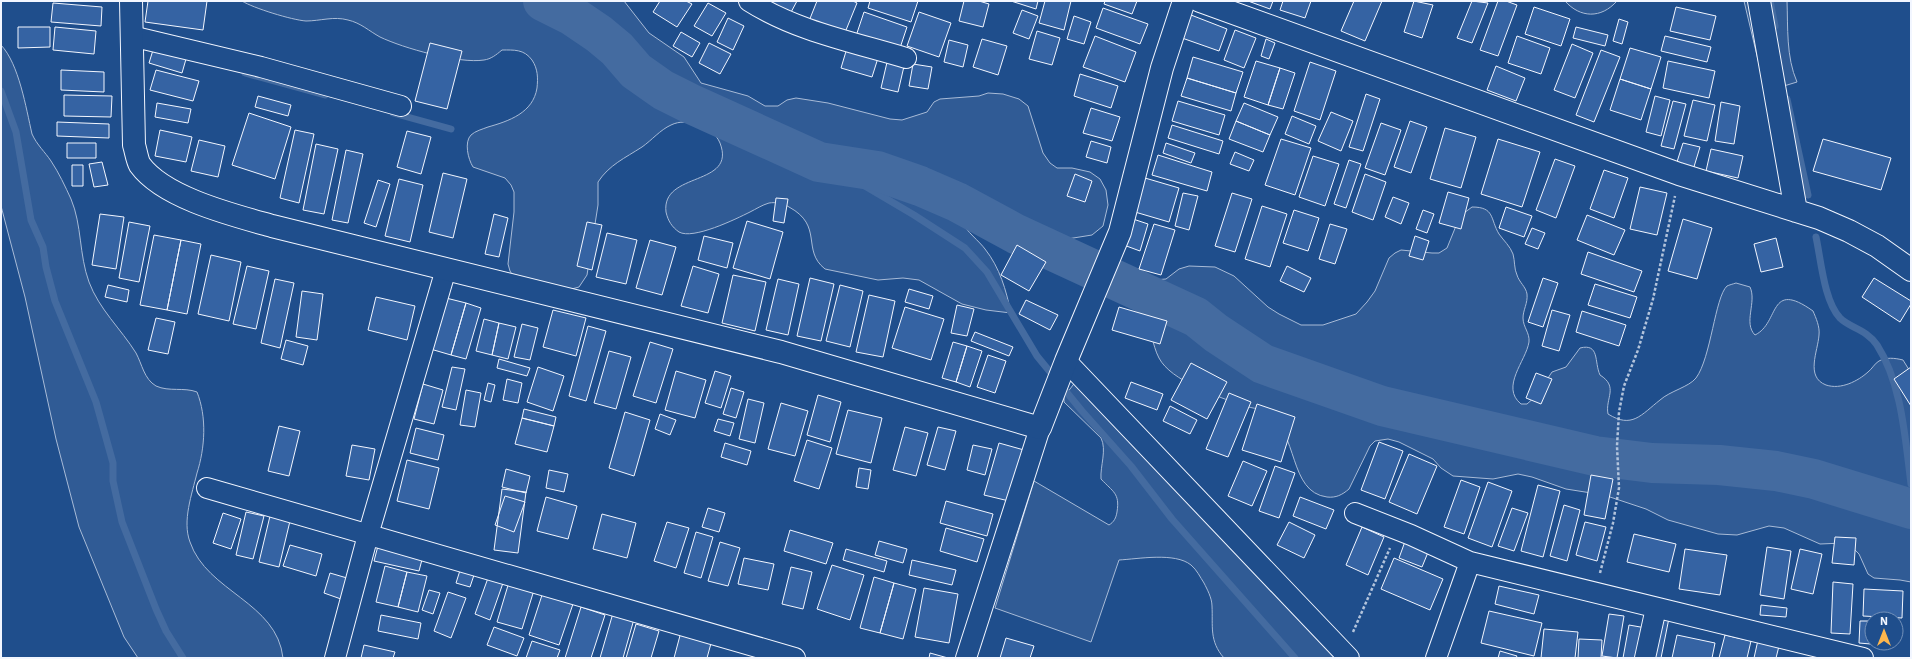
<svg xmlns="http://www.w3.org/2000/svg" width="1912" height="659" font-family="'IBM Plex Sans',sans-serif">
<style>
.green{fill:#305b95;stroke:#a8bbd7}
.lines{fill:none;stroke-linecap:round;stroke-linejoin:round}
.stream{stroke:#446ba0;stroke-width:7}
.river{stroke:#446ba0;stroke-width:40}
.building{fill:#3563a3;stroke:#f2f6ff}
.street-casing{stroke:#f2f6ff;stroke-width:22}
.secondary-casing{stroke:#f2f6ff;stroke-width:24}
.path{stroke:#b3c4dc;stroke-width:2.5;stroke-dasharray:3 2;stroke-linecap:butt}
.street{stroke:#1f4e8c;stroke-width:20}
.secondary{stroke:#1f4e8c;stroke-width:22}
</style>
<rect width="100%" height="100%" fill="#1f4e8c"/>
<path class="green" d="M242,1H624L649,33L684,57L701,83L748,96L765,106H778L787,100L796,98L828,103L890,119L902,120L927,112L934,102L940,99L979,96L988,93L1003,94L1019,99L1028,106L1043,153L1050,163L1057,168H1072L1090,172L1100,179L1106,190L1108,205L1103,226L1092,235L1067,239H1050L1032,235L1009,219L982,212L968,214L963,223C965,230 980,242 985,249C1000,268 1006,290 1011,313L986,310L962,304L919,280L903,278L878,280L825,269C801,250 824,226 789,207C783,203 776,202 769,203C762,205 756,209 750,212C736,219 693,240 679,232C672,227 668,221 666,212C661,171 737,187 720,143C713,126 687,117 671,125C660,130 652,140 642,147C625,158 609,165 598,182V205L587,275L579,287L568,290L515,279L510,271L508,264L514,212V192L511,185L505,178L473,167C468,159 464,142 471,135C475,131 483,129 488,127C509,121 533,113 537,88C538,78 538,69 532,60C524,49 514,50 502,50C496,55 491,59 484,60C459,64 403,48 380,37C369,31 361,23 348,20C334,16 320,21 306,21C292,20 253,8 242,1Z
M1565,1H1617C1601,19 1580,18 1565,1Z
M1744,1H1787C1788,27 1786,57 1797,82L1774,89L1763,81Z
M1,45C19,64 26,108 32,134C37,145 45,152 51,161C59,173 65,186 71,199C82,225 79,255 89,282C99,309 121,329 136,353C142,364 144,379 156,386C169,392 184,387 197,392C207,417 205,448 197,473C192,494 182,521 190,542C207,592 277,602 283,658H138L124,637L79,527L56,439L25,297L1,206Z
M1472,207C1495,207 1490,219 1499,234C1504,241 1510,246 1513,254C1515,261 1514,269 1517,275C1519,282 1526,287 1527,294C1528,303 1523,310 1523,318C1523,327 1530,333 1529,342C1526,361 1500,387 1521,404H1527L1536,396L1552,372L1566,367L1580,348C1600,343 1594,362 1600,375C1619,387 1605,398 1608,414C1632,429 1641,415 1660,400C1670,391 1689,387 1696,378C1711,358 1715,297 1727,286C1729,285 1733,284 1736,283L1750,287C1757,302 1743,323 1755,335C1780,323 1768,279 1813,311C1816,318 1820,327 1819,335C1818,351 1805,377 1826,385C1841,390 1858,381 1868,372C1872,369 1875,363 1879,361C1886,357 1895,358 1903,360L1911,373V582L1900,580L1874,578L1868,574L1859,554L1852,547L1844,543L1820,544L1784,528L1769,526L1737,535L1718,534L1668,520L1646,509L1604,495L1566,489L1532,477L1518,474L1493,479L1453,476L1441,468L1433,459L1399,442L1388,439L1375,441L1370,446L1349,489C1342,495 1336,498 1327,497C1288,492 1299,432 1267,413C1260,408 1249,408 1241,405C1217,396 1171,381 1159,358C1152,345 1151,326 1144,312C1136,294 1118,299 1121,277L1125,274L1153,280L1166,279L1179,269L1189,266L1215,267L1234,276L1268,307L1279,314L1301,325H1323L1356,314L1367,302L1375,291L1389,258L1395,253L1401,250L1432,253H1439L1447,248L1460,216Z
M1076,381L1345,658H1224C1209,641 1213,626 1212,606C1212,598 1207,589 1204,583C1200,577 1197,570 1191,565C1175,552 1138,559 1119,560L1091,642L995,608L1034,481L1109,525C1114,522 1116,518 1117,512C1120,493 1113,492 1101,479C1100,466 1107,450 1101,438L1064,402V397Z"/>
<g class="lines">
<path class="stream" d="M1770,1L1775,26
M245,73L325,95
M1,91L16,132L31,220L43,247L46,267L55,301L96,402L113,463V481L122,522L156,609L166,631L183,658
M1787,99L1808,195
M393,113L451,129
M819,162L853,179L914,215L965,248L987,272L1037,356L1082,411L1131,466L1172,519L1295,658
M1816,237C1821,260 1824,301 1840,318C1850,328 1866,329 1877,345C1902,384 1905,438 1911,484"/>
<path class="river" d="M543,1L571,15L599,34L617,49L636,71L663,90L689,103L819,162L877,171L920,186L957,202L1016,234L1196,317L1216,333L1263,364L1382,406L1595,456L1652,463L1719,465L1776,471L1814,479L1911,509"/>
</g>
<path class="building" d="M148,1H207L203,30L145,22Z
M660,1H686L692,4L677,27L653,12Z
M766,1H797L789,16Z
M817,1H853L857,3L844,35L809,21Z
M870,1H918L911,22L868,8Z
M964,1H979L989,4L983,27L959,21Z
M1011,1H1038L1036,9Z
M1045,1H1071L1064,30L1039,23Z
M1105,1H1137L1132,14L1104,4Z
M1248,1H1273L1270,9Z
M1283,1H1311L1305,18L1280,10Z
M1354,1H1382L1365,41L1341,31Z
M1414,1L1433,5L1422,38L1404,32Z
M1472,1L1488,3L1472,43L1457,38Z
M1498,1H1506L1517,5L1498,56L1480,50Z
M53,3L102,7L101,26L51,22Z
M708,3L726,13L712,36L694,26Z
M1534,7L1570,19L1561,46L1525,34Z
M1676,7L1716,16L1710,40L1670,31Z
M1103,8L1148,24L1140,44L1096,28Z
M1022,10L1038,16L1029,39L1013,33Z
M864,12L907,27L899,51L856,36Z
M919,12L951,23L939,57L907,46Z
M1191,15L1227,29L1219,51L1182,38Z
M1074,16L1091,22L1084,44L1067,39Z
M728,18L744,26L733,50L717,42Z
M1619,19L1628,22L1622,44L1613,41Z
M18,27H50V47L18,48Z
M55,27L96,31L94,54L53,50Z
M1576,27L1608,35L1605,46L1573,38Z
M1235,30L1256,38L1244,68L1224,60Z
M1037,31L1060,38L1052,65L1029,59Z
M681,32L700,43L692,57L673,46Z
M1095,36L1136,52L1125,82L1083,67Z
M1517,36L1550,48L1541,74L1508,63Z
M1665,36L1711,47L1707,62L1661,51Z
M982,39L1007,46L998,75L973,67Z
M1266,39L1275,43L1269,59L1261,56Z
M949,40L968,45L963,67L944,62Z
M430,43L462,51L447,109L415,101Z
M709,43L731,54L720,74L699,63Z
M1572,44L1593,53L1575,98L1554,90Z
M847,48L878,58L872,77L841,68Z
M1630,48L1661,57L1651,89L1620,79Z
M153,50L186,59L182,73L149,63Z
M1601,50L1620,57L1594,122L1576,115Z
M1193,57L1243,72L1236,93L1187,78Z
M888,58L905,62L898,92L881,88Z
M1256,61L1280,68L1268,105L1244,97Z
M1668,61L1715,71L1709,98L1663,88Z
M1310,62L1336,71L1320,120L1294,111Z
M913,64L932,67L928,89L909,86Z
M1496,66L1525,78L1516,101L1487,90Z
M1280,68L1295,73L1283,109L1268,105Z
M61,70L104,72V92L61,90Z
M156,70L199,81L193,101L150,90Z
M1080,74L1118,86L1111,108L1074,96Z
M1187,78L1236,93L1231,111L1181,96Z
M1620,79L1651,89L1641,120L1610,110Z
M1366,94L1380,99L1363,151L1349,147Z
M64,95L112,96L111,117L64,116Z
M258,96L291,105L288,116L255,107Z
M1655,96L1670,100L1661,136L1646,132Z
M1693,100L1715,105L1707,141L1684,136Z
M1178,101L1225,115L1219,135L1172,121Z
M1673,101L1686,104L1674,149L1661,146Z
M1721,102L1740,106L1734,144L1715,141Z
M157,103L191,109L188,123L155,117Z
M1244,103L1278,117L1270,135L1236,121Z
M1091,108L1120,117L1112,141L1083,133Z
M1331,112L1353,121L1341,151L1318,141Z
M249,113L291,127L275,179L232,165Z
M1292,116L1316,126L1309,144L1285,134Z
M1236,121L1270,135L1263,152L1229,139Z
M1410,121L1427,127L1411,173L1394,167Z
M57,122L109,124V138L57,136Z
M1381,123L1401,130L1385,175L1365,168Z
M1172,125L1223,141L1219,154L1168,138Z
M1445,128L1476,137L1461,188L1430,179Z
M160,130L192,137L186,162L155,156Z
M295,130L314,134L299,203L280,198Z
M407,131L431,137L421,174L397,167Z
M1281,139L1311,148L1295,195L1265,185Z
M1498,139L1540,152L1522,207L1481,194Z
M1823,139L1891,158L1881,190L1813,171Z
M199,140L225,146L218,177L191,171Z
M1091,141L1111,147L1107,163L1086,157Z
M67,143H96V158H67Z
M1166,143L1195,153L1191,163L1163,153Z
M1683,143L1700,147L1693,170L1676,165Z
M316,144L338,149L324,214L303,210Z
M1711,149L1743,156L1738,178L1706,171Z
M346,150L363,154L348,223L332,220Z
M1235,152L1254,160L1249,171L1230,164Z
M1158,155L1212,172L1207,191L1152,175Z
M1313,156L1339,164L1325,206L1299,197Z
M1555,159L1575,166L1556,218L1536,210Z
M1349,160L1361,164L1346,208L1334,204Z
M102,162L108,185L94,187L89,164Z
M72,165H83V186H72Z
M1604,170L1628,178L1614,218L1590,209Z
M443,173L467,179L453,238L429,232Z
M1075,174L1092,181L1085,202L1067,196Z
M1365,174L1386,182L1373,220L1352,212Z
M1145,178L1179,188L1169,222L1135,212Z
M399,179L423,185L410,242L385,236Z
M378,180L390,184L376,227L364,223Z
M1640,187L1667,193L1657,235L1630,229Z
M1448,192L1469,198L1461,229L1439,223Z
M1183,193L1198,196L1189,230L1175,226Z
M1232,193L1252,199L1235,252L1215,246Z
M1393,197L1409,203L1401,224L1385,217Z
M776,198L788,199L784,223L773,221Z
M1262,206L1287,214L1270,267L1245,259Z
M1506,207L1532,216L1524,237L1499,228Z
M1294,210L1319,218L1308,251L1283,243Z
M1423,210L1434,214L1427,233L1416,229Z
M100,214L124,217L116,269L92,265Z
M494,214L508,218L499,257L485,254Z
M1587,215L1625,230L1614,255L1577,240Z
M1130,218L1148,224L1140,251L1121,244Z
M1683,219L1712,228L1697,279L1668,271Z
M747,221L783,232L770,279L733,268Z
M129,222L150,226L139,282L119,278Z
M587,222L602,225L592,270L577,266Z
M1154,224L1175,230L1161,275L1139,269Z
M1330,224L1347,229L1335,264L1319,259Z
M1532,228L1545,233L1538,249L1525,244Z
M607,233L637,240L626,284L596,277Z
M154,235L181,240L167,310L140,305Z
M704,236L733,243L727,268L698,260Z
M1415,236L1429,241L1423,260L1409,256Z
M1776,238L1783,267L1761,272L1754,244Z
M181,240L201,244L187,314L167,310Z
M650,240L676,247L662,295L636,288Z
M1017,245L1046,262L1029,291L1001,275Z
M1588,252L1642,271L1634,292L1581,274Z
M211,255L241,262L229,321L198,314Z
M247,266L269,271L256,329L233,324Z
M693,266L719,274L708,313L681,306Z
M1287,266L1311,278L1304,292L1280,281Z
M733,275L766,282L755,331L722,323Z
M810,278L834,284L821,341L797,336Z
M1543,278L1558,283L1543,327L1528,322Z
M1874,278L1911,301V304L1900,322L1862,297Z
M275,279L294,283L280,348L261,343Z
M778,279L799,284L788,335L766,330Z
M1595,284L1637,297L1630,318L1588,305Z
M108,285L129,290L127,302L105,297Z
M840,285L863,291L850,347L826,341Z
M909,289L933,296L929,309L905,302Z
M302,291L323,294L317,340L296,337Z
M869,295L895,301L883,357L856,352Z
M376,297L415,306L407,340L368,330Z
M442,297L466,303L451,355L427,348Z
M1026,300L1058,315L1050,330L1019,314Z
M466,303L481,308L466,359L451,355Z
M957,305L974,309L967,336L951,333Z
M905,307L944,319L931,360L892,348Z
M1119,307L1167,321L1160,344L1112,330Z
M553,310L586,318L576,356L543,347Z
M1552,310L1570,315L1559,351L1542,346Z
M1582,311L1626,325L1619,346L1576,332Z
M156,318L175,322L168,354L148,350Z
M484,319L499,323L492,355L476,351Z
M499,323L516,327L508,359L492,355Z
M522,324L538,328L530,360L514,357Z
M588,326L606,331L586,401L569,396Z
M975,332L1013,347L1009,356L971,341Z
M286,340L308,346L303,365L281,359Z
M650,342L673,349L656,403L633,396Z
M953,342L967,346L956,382L942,378Z
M967,346L982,351L970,387L956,382Z
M609,351L631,357L616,409L594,403Z
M988,355L1006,361L995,393L977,387Z
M499,359L530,368L527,376L497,368Z
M1191,363L1227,382L1207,419L1171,400Z
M452,367L465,369L456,410L442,407Z
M538,367L564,376L553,411L527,402Z
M1911,367V406L1894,379Z
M676,371L706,380L695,418L665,410Z
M715,371L731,376L721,408L705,403Z
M1536,373L1552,379L1541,404L1526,398Z
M507,379L522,383L518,403L503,400Z
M1131,382L1163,394L1157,410L1125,398Z
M488,383L495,385L491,402L484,400Z
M423,384L443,390L434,424L414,419Z
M731,388L744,392L736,418L723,414Z
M466,390L481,393L475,427L460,425Z
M1229,393L1251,402L1228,457L1206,449Z
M818,395L841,402L830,442L807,435Z
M748,399L764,403L755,443L739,439Z
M781,403L808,411L795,456L768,449Z
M1257,404L1295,417L1281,462L1242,450Z
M1170,406L1197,420L1190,434L1163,421Z
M524,409L556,417L554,426L522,418Z
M848,410L882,418L871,463L836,454Z
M625,412L650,420L634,476L609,468Z
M660,414L676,420L670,435L655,429Z
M522,418L554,426L547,452L515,444Z
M718,419L734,423L730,436L714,431Z
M279,426L300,431L289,476L268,471Z
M905,427L928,433L916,476L893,470Z
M938,427L956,431L945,470L927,465Z
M416,428L444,435L438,460L410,453Z
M807,440L832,448L819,489L794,481Z
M1379,442L1403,451L1385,499L1361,490Z
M725,443L751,451L747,465L721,457Z
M999,443L1024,450L1009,501L984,495Z
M352,445L375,449L369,480L346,476Z
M973,445L992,449L985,475L967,470Z
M1409,454L1437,466L1417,514L1389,502Z
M407,460L439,468L429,509L397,501Z
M1243,461L1267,471L1252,506L1228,496Z
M1275,466L1295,473L1279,518L1259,511Z
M859,468L871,470L868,489L856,487Z
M506,469L530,476L526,493L502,487Z
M549,470L568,474L564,492L546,488Z
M1591,475L1613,479L1605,519L1584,515Z
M1461,480L1480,487L1464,534L1444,527Z
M1488,482L1512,491L1492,547L1468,538Z
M1538,485L1560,491L1543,557L1521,551Z
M502,489L526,492L518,553L494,550Z
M505,496L525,502L514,532L495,525Z
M546,497L577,506L568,539L537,531Z
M1300,497L1334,510L1326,529L1293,516Z
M946,501L993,514L987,536L940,523Z
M1564,505L1580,510L1567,561L1550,556Z
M708,508L725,513L719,532L702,527Z
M1512,508L1528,513L1514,551L1498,546Z
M246,512L264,516L253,559L236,555Z
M223,513L241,519L231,549L213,543Z
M602,514L636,523L627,558L593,549Z
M270,516L290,521L279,567L259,562Z
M667,522L689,528L676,568L654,561Z
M1289,522L1315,535L1304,558L1277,545Z
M1585,522L1606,527L1597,561L1576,555Z
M1362,527L1384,537L1368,575L1346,565Z
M946,528L984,539L977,562L940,551Z
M790,530L833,543L826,564L784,551Z
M696,532L713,537L701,578L684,573Z
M1634,534L1676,544L1669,572L1627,562Z
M1407,536L1431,545L1422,567L1399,558Z
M1835,537L1856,538L1854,565L1832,563Z
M879,541L907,549L903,563L875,555Z
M379,542L424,552L419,571L374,561Z
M720,542L740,548L728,586L708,581Z
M290,545L322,554L316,576L283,566Z
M1767,547L1791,551L1784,599L1760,595Z
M846,549L887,561L884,572L843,560Z
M1685,549L1727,555L1720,595L1679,589Z
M1800,549L1822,554L1813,594L1791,589Z
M744,558L774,564L768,590L738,584Z
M1394,558L1443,579L1430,610L1381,589Z
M912,560L956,570L952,585L909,575Z
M462,564L476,569L470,587L456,583Z
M832,565L864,575L850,620L817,609Z
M385,566L407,572L398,607L376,602Z
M791,567L812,572L803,609L782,604Z
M407,572L427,576L418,612L398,607Z
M330,573L347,578L341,599L324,593Z
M874,577L894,583L880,633L860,628Z
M488,578L503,583L490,620L475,614Z
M509,582L534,590L522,629L497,622Z
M1833,582L1853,584L1850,634L1831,633Z
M894,583L916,589L903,639L880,633Z
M1499,586L1539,595L1534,614L1495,604Z
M924,588L958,594L949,643L915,637Z
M1864,589L1903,591L1902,618L1863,616Z
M429,590L440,593L433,614L422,610Z
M448,592L466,598L451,638L434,631Z
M543,592L574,601L559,645L529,635Z
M1761,605L1787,608L1786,617L1760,615Z
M581,607L605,615L591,658H565Z
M1489,611L1542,623L1534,656L1481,643Z
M613,613L634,619L623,658H600Z
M1609,614L1624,616L1617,658L1602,656Z
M381,615L421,623L418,639L378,631Z
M1656,615L1669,618L1661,658H1648Z
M1860,621H1872V643H1894V646L1859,643Z
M636,624L659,631L651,658H626Z
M1629,625L1646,628L1640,658H1623Z
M494,627L524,638L517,656L487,645Z
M682,628L713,636L707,658H674Z
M1544,629L1578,632L1575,658H1541Z
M1677,635L1715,643L1712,658H1672Z
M1725,635L1751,641L1747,658H1719Z
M1006,638L1034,646L1030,658H1000Z
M1579,639L1602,640L1601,658H1578Z
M1758,640L1779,646L1776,658H1754Z
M532,641L560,650L557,658H526Z
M364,645L395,652L393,658H361Z
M1500,651L1517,656L1516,658H1498Z
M930,653L948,658H929Z"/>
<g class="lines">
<defs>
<path id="street" d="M749,1C796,31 853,42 906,58
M131,36L261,67L401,106
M1066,361L1349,658
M207,488L795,658
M1355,513L1411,535L1470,562L1863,658
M335,658L368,535L446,269
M966,658L1040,428
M1436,658L1470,562
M1645,658L1656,608"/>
<path id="secondary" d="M131,1L134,145C136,151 137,160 140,165C164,198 233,215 272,226L781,352L1040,428L1066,361L1120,232L1162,68L1184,1
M1200,1L1679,174L1819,218L1849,231L1877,246L1911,270
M1759,1L1796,211"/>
</defs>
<use href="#street" class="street-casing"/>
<use href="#secondary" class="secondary-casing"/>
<path class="path" d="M1600,573L1613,523L1619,488L1617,446L1619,412L1624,386L1638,350L1653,299L1675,196
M1353,632L1390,548"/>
<use href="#street" class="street"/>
<use href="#secondary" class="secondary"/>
</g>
<rect width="1912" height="659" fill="none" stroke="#f2f6ff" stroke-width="4"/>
<g transform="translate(1884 631)"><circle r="19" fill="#1f4e8c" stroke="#7391ba"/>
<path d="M0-3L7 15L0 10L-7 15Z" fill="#ffb74d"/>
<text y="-6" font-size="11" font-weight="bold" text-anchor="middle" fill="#f2f6ff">N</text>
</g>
</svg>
